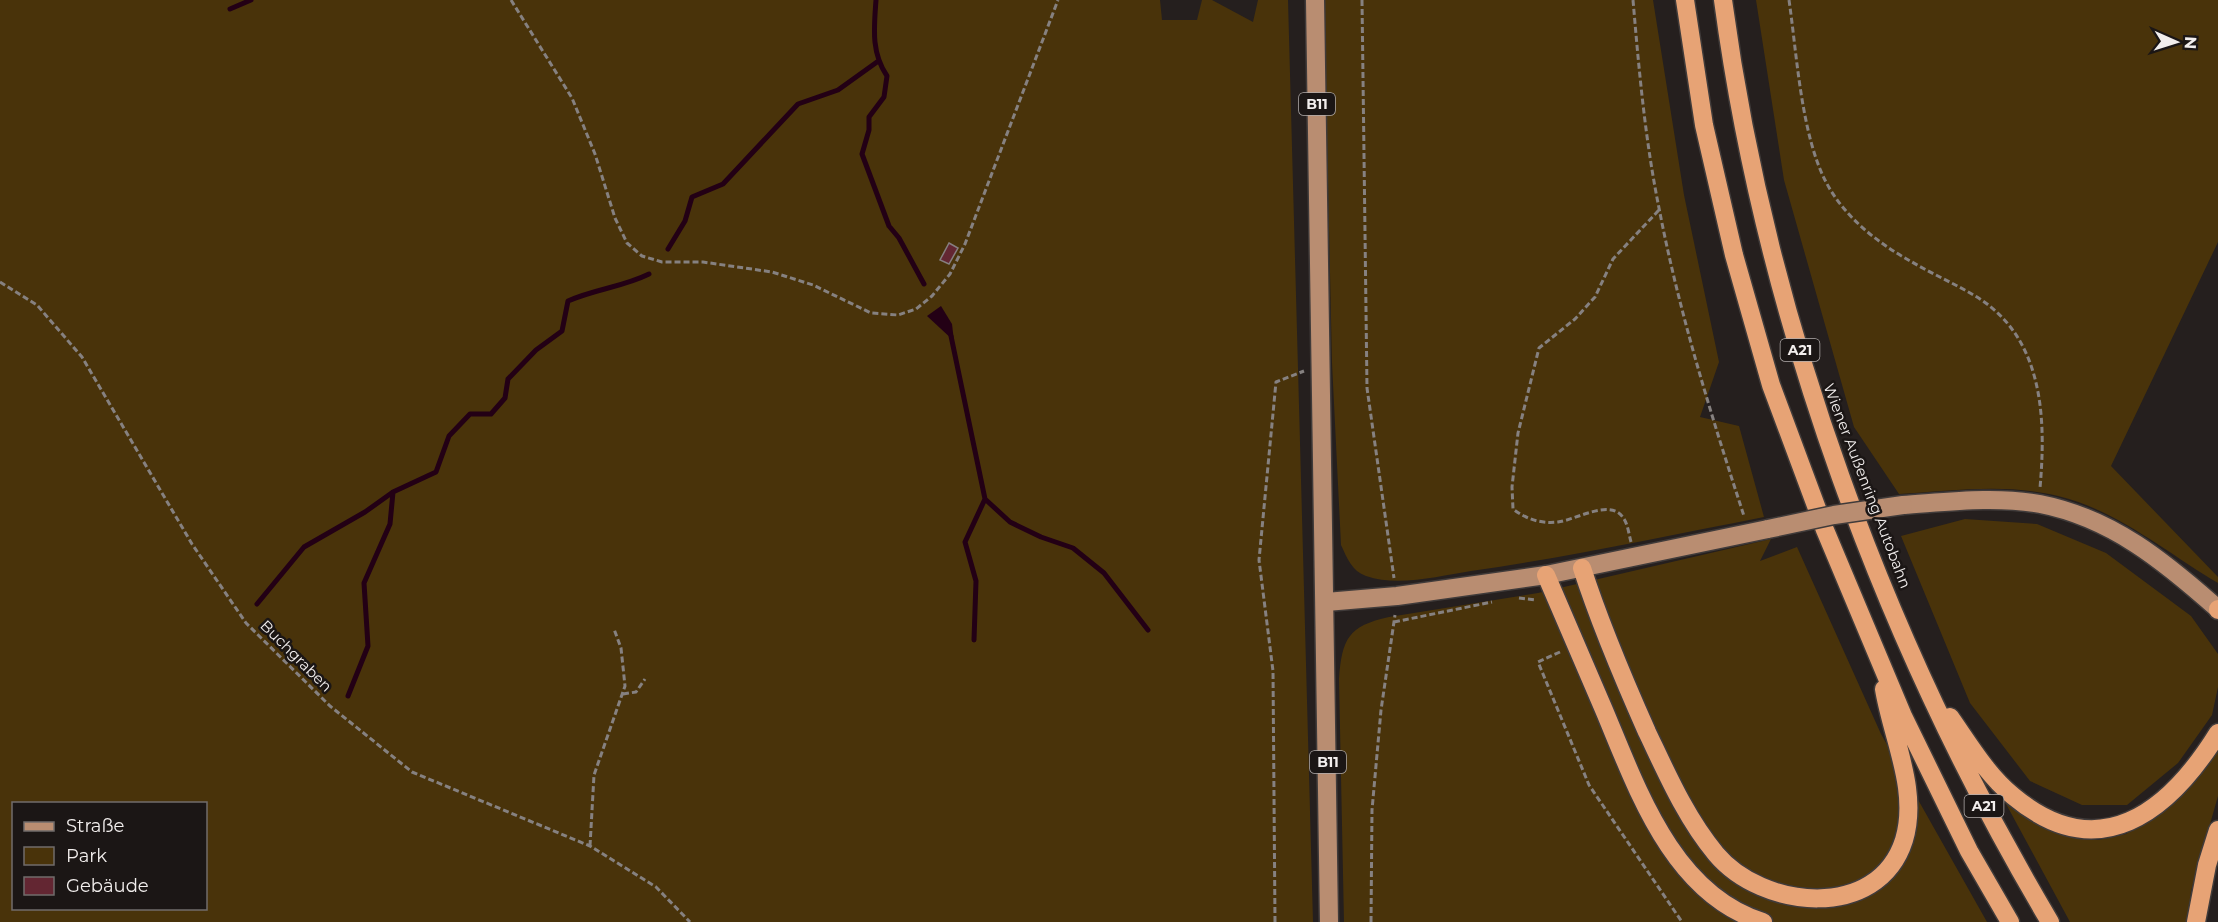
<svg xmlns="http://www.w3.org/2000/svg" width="2218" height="922" font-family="Montserrat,sans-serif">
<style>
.green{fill:#49330a;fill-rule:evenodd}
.water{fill:#230015}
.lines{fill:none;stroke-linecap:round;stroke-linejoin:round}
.stream{stroke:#230015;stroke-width:5}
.building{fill:#632632;stroke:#867f80;stroke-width:1.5}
.major-casing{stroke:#403b3a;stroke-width:21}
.highway-casing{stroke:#403b3a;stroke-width:21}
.path{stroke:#868180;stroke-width:3;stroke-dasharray:6 3;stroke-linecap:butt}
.major{stroke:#b98d71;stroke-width:18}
.highway{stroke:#e7a375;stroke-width:18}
.major-bridge-casing{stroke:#403b3a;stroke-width:21;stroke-linecap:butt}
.major-bridge{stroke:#b98d71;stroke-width:18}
.labels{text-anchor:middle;stroke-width:5;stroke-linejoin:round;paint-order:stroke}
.shield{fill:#1b1615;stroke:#b2adac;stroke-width:1.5}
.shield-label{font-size:14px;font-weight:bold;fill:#f2eeed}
.street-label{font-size:15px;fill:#f2eeed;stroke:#1b1615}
</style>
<rect width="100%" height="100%" fill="#251f1e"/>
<path class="green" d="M0,0H1160L1162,20H1197L1202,0H1212L1253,22L1258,0H1288L1313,922H0ZM14,804H206V908H14Z
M1324,0H1653L1684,195L1719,362L1700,417L1739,426L1764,517C1667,536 1569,557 1471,571C1439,576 1398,587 1366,576C1352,571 1347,558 1341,545L1332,363Z
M1756,0H2218V242L2111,466L2218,577V583C2167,553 2117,510 2058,496C2006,483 1951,491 1899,494L1854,427L1784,180Z
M1965,519L2037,524L2106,553L2191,616L2218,654V687L2212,715L2178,763L2127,805H2082L2030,781L1970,703L1901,536Z
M1771,539L1760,561L1797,547L1881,734L1987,922H1344L1339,679C1342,639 1348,626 1389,617L1538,593Z
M2218,747V796L2191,891L2188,922H2070L2005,802L2050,830L2098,840L2126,834L2171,805Z"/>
<path class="water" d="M941,306L952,324L954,341L927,316Z"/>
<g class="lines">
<path class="stream" d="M876,0C874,28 871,52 887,76L884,97L869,117V130L862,154L889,226L899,238L924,284
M230,9L251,0
M668,249L685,221L692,197L723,184L798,104L838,90L877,62
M951,336L985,499L965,542L976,581L974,640
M985,499L1010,522L1041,537L1073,548L1104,573L1148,630
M257,604L304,547L365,512L393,492L436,472L449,436L470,414H491L505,398L508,379L536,350L562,331L568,301C595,289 623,287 649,274
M348,696L368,646L364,583L390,524L393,492"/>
</g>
<path class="building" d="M949,243L958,248L949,264L940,260Z"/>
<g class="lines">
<defs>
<path id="major" d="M1315,0L1329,922
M1903,505C1948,502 1995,496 2040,504C2112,518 2165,562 2218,609
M1326,602L1397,596L1546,575L1768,529"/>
<path id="highway" d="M1685,0L1704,125L1734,255L1771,385L1825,530L1903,716L1969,851L2010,922
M1723,0C1766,321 1885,644 2050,922
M1582,568C1600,624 1623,678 1647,732C1667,774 1686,818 1716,854C1762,909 1878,922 1904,840C1919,790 1892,738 1884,689
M1546,575C1565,620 1585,665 1604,710C1637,788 1672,894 1763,922
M2218,609V610
M1950,717C1969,744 1987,775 2013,796C2099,868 2169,812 2218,733
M2196,922L2207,865L2218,830"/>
</defs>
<use href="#major" class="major-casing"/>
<use href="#highway" class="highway-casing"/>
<path class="path" d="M511,0L572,98L595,154L615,218L627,243L642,256L662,262H703L772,272L813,285L871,313L898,315L916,309L932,296L950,274L965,244L1058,0
M1362,0L1367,388L1394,578
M1633,0C1639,70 1645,139 1659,208C1679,312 1711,415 1744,516
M1789,0C1797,55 1801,134 1826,182C1844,217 1879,244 1912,262C1934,275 1958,285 1980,299C2044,341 2046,420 2040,488
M0,282L37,305L82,357L192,544L246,623L330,706L412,772L590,846L656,887L690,922
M1631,542C1629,535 1628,525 1624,519C1612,497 1576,520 1558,522C1541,524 1526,519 1513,509L1512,487L1518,433L1539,348L1575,319L1595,297L1613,259L1659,210
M1519,598L1536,600
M1394,622L1492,602
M1560,652L1538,662L1589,785L1682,922
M623,694L636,692L645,679
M590,846L594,775L625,686L621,648L614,629
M1275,922L1273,671L1259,560L1276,382L1304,371
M1371,922L1372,810L1381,710L1395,615"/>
<use href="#major" class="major"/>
<use href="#highway" class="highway"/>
<defs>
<path id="major-bridge" d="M1768,529L1834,515L1903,505"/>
</defs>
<use href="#major-bridge" class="major-bridge-casing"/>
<use href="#major-bridge" class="major-bridge"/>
</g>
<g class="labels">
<g class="shield">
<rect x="1299" y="93" width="36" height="22" rx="4.5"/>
<rect x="1780.5" y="339" width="39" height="22" rx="4.5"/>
<rect x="1310" y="751" width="36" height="22" rx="4.5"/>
<rect x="1964.5" y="795" width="39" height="22" rx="4.5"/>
</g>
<g class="shield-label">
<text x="1317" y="109">B11</text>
<text x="1800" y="355">A21</text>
<text x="1328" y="767">B11</text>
<text x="1984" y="811">A21</text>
</g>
<g class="street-label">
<text transform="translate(1867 486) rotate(69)" y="5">Wiener Außenring Autobahn</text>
<text transform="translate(296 656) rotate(45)" y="5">Buchgraben</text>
</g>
</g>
<rect x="12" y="802" width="195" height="108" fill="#1b1615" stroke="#716c6b" stroke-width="1.5"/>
<rect x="24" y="822" width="30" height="9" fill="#b98d71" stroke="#716c6b" stroke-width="1.5"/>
<text x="66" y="832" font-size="18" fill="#f2eeed">Straße</text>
<rect x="24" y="847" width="30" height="18" fill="#49330a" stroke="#716c6b" stroke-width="1.5"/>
<text x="66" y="862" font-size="18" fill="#f2eeed">Park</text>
<rect x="24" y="877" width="30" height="18" fill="#632632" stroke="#716c6b" stroke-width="1.5"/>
<text x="66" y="892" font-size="18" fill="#f2eeed">Gebäude</text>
<g transform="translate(2176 42) rotate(93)" stroke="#1b1615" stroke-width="4.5" paint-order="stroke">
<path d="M0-4.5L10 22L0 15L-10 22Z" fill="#f2eeed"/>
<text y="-9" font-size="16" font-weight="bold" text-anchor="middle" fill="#f2eeed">N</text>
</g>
</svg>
